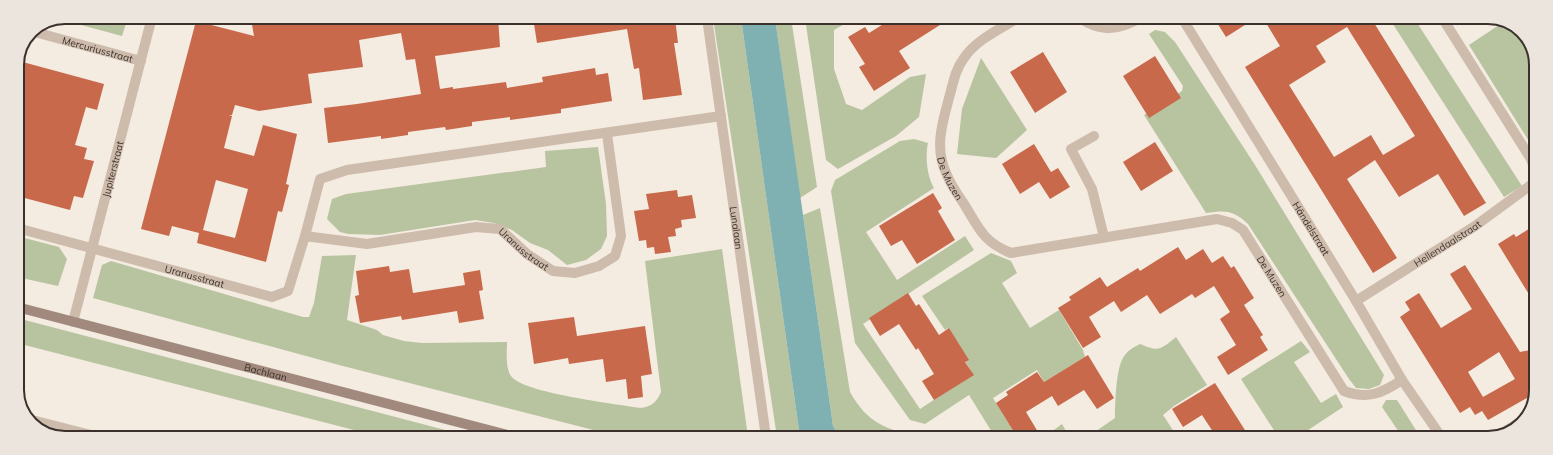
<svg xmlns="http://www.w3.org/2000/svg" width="1553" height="455" font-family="Mulish,sans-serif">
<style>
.green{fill:#b8c4a0}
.water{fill:#7fb0b2}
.building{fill:#c8694b;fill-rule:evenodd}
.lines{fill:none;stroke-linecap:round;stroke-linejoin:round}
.minor{stroke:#cdbbac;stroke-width:10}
.secondary{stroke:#a18a7d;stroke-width:10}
.labels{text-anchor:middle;stroke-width:4;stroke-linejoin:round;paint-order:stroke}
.street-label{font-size:10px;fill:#3b302b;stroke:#fbf5ee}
.rim{fill:none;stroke:#3b302b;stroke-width:2}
</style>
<rect width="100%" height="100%" fill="#f4ebe1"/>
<path class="green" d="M65,17H128L122,36L59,19Z
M713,18H741L800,437H777Z
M775,18H791L817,187L800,198Z
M805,18H855L834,30V69L846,104L862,110L910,77L926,74L919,117L896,136L838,169L826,160Z
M1389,18H1414L1522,186L1504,197Z
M1505,21L1524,33L1536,61L1535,151L1469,45Z
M1155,30L1165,32L1175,42L1255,165L1384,375L1380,385L1369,389L1356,388L1349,379L1248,224C1233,210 1226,210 1206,213L1144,115L1182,91L1183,86L1149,34Z
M981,58L1027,130L996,158L957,154L962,109Z
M914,139L928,143C925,156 927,177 934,188L866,232L897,280L965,236L974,250L863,324L920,409L973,374L957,348L960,346L948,328L945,330L922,296L991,253L1011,261L1017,273L1002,283L1030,328L1059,310L1083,350L1085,357L1044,382L1037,370L993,398L1017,437H995L969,395L925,424L910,420L855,343L831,191L835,180L900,141Z
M598,147L606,204L607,236L601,249L586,260L567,265L548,250L530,243L512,230L494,223L475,220L380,235L348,234L340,232L327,219L332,199L346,194L546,167L545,151Z
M820,208L850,392C868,424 886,429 920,437H840L833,426L803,215Z
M17,236L59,247L67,259L58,286L17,277Z
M722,249L748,437H621L339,365L93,298L102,265L111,261L303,317H309L314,303L322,256L356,255L347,320L377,330L383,335L404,341L422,343L507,342C507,352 505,367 511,376C522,393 617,404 640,408C651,407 657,402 661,392L645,261Z
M17,318L472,437H381L17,343Z
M1176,337L1207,385L1174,406L1163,415L1178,438H1086L1115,418C1115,404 1116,369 1123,358C1127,351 1132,348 1140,344C1159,352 1160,350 1176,337Z
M1301,341L1310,352L1294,362L1321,403L1336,394L1343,407L1296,438H1279L1241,379Z
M1386,400H1397L1421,438H1403L1382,407Z
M1062,424L1070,438H1043Z"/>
<path class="water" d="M741,18H775L833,426L840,437H800Z"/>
<path class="building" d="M264,17H498L500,47L435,56L440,89L453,87V89L506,82L507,88L543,82L542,77L595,68L596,75L608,73L612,101L561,109V113L510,120V117L503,118L472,122V126L446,130L445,127L408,132V135L381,139V136L328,143L324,108L357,104L421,94L415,59L406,60L401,33L359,40L363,67L308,74L312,103L259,111L235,105L232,115L229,116H232L224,148L254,156L263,125L297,134L286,184L289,185L282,212L278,211L266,262L197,243L199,233L172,226L169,236L141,229L196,21L254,36L251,19ZM216,180L248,189L235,238L203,230Z
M582,18H675L678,43H674L682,95L643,100L639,68L634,69L627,29L537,43L534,24Z
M893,18H951L899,51L910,68L874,91L859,67L865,64L848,37L865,27L869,33Z
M1214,18H1256L1226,37Z
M1263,18H1371L1486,203L1464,216L1438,174L1399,197L1375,160L1347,179L1397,258L1373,273L1245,67L1280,46ZM1347,27L1415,136L1383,155L1371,135L1334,157L1289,85L1326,62L1316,46Z
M1043,52L1067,92L1035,113L1010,72Z
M1155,56L1181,98L1149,118L1123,76Z
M19,61L104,84L97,110L86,107L75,145L87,148L84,159L94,161L83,198L74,196L70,210L17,196V123L25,95L17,92V64Z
M1155,142L1173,171L1141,191L1123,162Z
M1034,144L1051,172L1058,168L1070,187L1050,199L1039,182L1020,194L1002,164Z
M677,190L678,197L692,195L696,218L681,220L682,227L675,229L676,236L668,237L671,252L655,254L654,247L647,248L646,240L639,241L634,211L649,209L646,194Z
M933,193L942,208L938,211L955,240L917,264L902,240L891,246L879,226Z
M1535,225V304L1498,244L1514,234L1516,237Z
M1178,247L1186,260L1203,249L1212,263L1223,256L1231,268L1234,266L1254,298L1244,305L1263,335L1260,337L1268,350L1228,375L1217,357L1236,345L1220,319L1230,312L1214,286L1195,298L1192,294L1160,314L1147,295L1121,312L1114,301L1089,317L1101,337L1083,348L1058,308L1071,300L1069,297L1100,277L1107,287L1138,268L1140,271Z
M1465,265L1520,352L1535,349L1534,394L1488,420L1482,411L1475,415L1470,407L1460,413L1400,317L1410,310L1405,302L1419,293L1441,328L1472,309L1450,274ZM1499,352L1515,379L1483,397L1468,372Z
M389,266L390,272L409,269L413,293L465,285L463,273L480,270L483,290L479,291L484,319L459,323L457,311L402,320L401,316L360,323L355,296L359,295L356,271Z
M908,293L916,306L919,304L939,335L949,328L969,360L965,362L974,375L934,400L922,381L934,374L918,348L916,350L899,324L880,336L869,318Z
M574,317L577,336L645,326L652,374L641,376L643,397L628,399L626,379L606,382L603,359L569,364L568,358L534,364L528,323Z
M1088,355L1114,398L1097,409L1084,390L1058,406L1052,396L1026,412L1038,432L1028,437H1017L996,403L1008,395L1006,392L1037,372L1044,382Z
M1215,383L1250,438H1217L1202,415L1183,427L1172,409Z"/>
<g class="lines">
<g class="minor">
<path id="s1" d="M707,18L766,437"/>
<path id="s2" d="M1018,18C1000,29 976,40 964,58C955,70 953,84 949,98C942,124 934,149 947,175C951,185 958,195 964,204C979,228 983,242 1011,253L1217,219L1232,223L1243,230L1344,391C1368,400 1382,393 1402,380"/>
<path d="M1080,18C1101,33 1118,30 1140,18"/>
<path id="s3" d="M1182,18L1356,301L1402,380L1442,438"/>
<path d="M1443,19L1531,159L1535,170"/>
<path id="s4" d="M31,31L141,61"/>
<path d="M1094,136L1071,149L1092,189L1104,237"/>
<path id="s5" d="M17,228L272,297L288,291L305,236L320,179L347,170L721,116"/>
<path id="s6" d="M305,236L367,244L476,227L500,229L527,254L553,271L575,273L599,266L615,256L621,236L607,134"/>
<path id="s7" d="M1356,301L1475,226L1535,182"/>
<path id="s8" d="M73,322L152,17"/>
<path d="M28,419L95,436"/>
<path d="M1501,434L1523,420"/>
</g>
<path class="secondary" id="s9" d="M17,307L515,437"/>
</g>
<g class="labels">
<g class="street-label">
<text dy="4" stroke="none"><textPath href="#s4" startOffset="69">Mercuriusstraat</textPath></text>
<text dy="4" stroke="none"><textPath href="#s8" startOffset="158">Jupiterstraat</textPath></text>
<text dy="4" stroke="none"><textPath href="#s2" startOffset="194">De Muzen</textPath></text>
<text dy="4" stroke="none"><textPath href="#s1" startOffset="212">Lunalaan</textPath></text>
<text dy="4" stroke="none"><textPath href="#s3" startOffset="247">Händelstraat</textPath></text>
<text dy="4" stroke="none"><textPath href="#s7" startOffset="108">Hellendaalstraat</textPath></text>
<text dy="4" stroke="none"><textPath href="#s6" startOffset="228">Uranusstraat</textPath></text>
<text dy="4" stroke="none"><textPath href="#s5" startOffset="184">Uranusstraat</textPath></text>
<text dy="4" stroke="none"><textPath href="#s2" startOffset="585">De Muzen</textPath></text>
<text dy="4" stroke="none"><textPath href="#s9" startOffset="257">Bachlaan</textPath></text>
</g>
</g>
<path d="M0 0H1553V455H0ZM65 24H1488A41 41 0 0 1 1529 65V390A41 41 0 0 1 1488 431H65A41 41 0 0 1 24 390V65A41 41 0 0 1 65 24Z" fill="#ece5de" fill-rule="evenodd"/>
<path class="rim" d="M65 24H1488A41 41 0 0 1 1529 65V390A41 41 0 0 1 1488 431H65A41 41 0 0 1 24 390V65A41 41 0 0 1 65 24Z"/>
</svg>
